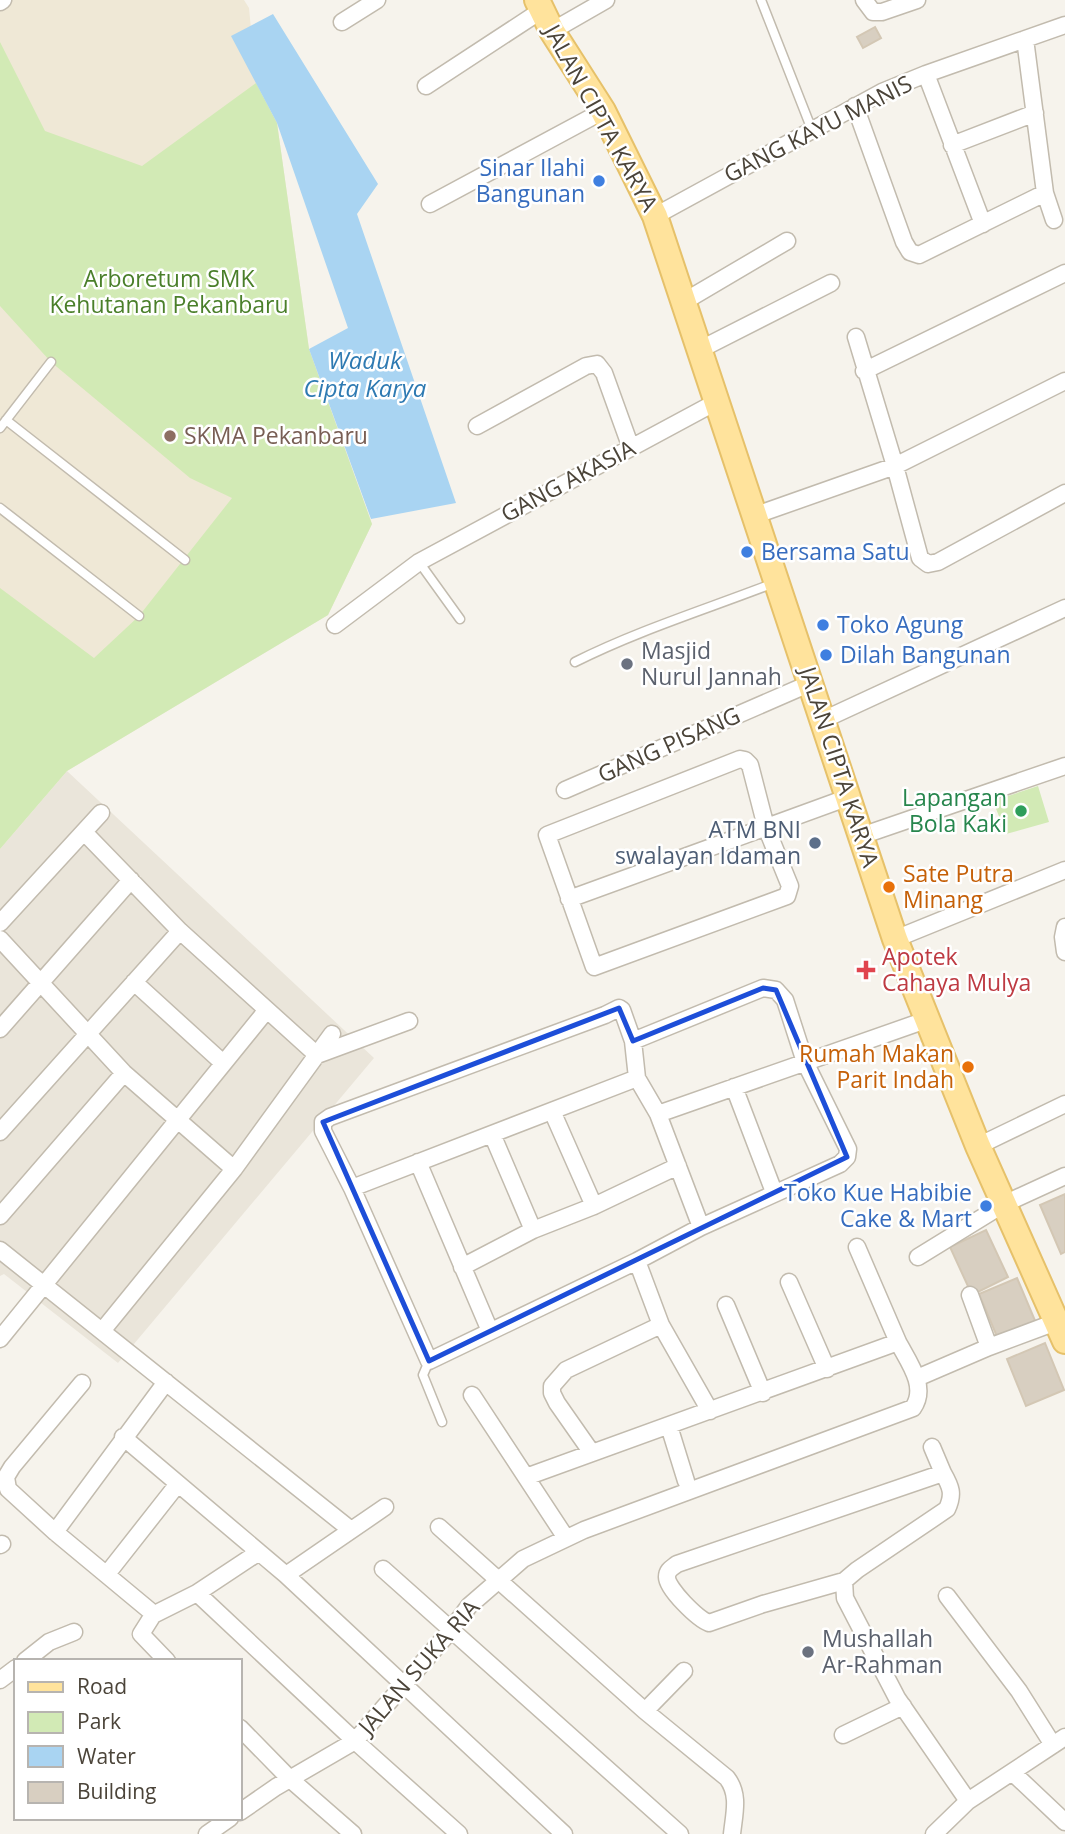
<svg xmlns="http://www.w3.org/2000/svg" width="1065" height="1834" font-family="'Open Sans',sans-serif">
<style>
.residential{fill:#eae5da}
.education{fill:#efe8d6}
.green{fill:#d2eab5}
.water{fill:#a9d4f2}
.building{fill:#d8cfc1;stroke:#d3c7b4;stroke-width:2}
.lines{fill:none;stroke-linecap:round;stroke-linejoin:round}
.lane-casing{stroke:#c2bbae;stroke-width:11}
.street-casing{stroke:#c2bbae;stroke-width:19}
.primary-casing{stroke:#e6c16a;stroke-width:28}
.lane{stroke:#fff;stroke-width:8}
.street{stroke:#fff;stroke-width:16}
.primary{stroke:#ffe39c;stroke-width:24}
.marked{fill:none;stroke:#1d4ed8;stroke-width:5;stroke-linejoin:round}
.shop-dot{fill:#3f7fe0;stroke:#fff;stroke-width:2.5}
.education-dot{fill:#8d6e63;stroke:#fff;stroke-width:2.5}
.worship-dot{fill:#6b7280;stroke:#fff;stroke-width:2.5}
.leisure-dot{fill:#2e9e5b;stroke:#fff;stroke-width:2.5}
.service-dot{fill:#5c6f8a;stroke:#fff;stroke-width:2.5}
.food-dot{fill:#e8710a;stroke:#fff;stroke-width:2.5}
.health-dot{fill:#e0444e;stroke:#fff;stroke-width:2.5}
.labels{text-anchor:middle;stroke-width:5;stroke-linejoin:round;paint-order:stroke}
.street-label{font-size:23px;fill:#4b4439;stroke:#fff}
.shop-label{font-size:23px;fill:#366cbe;stroke:#fff;text-anchor:start}
.park-label{font-size:23px;fill:#4a7f2a;stroke:#fff}
.education-label{font-size:23px;fill:#785e54;stroke:#fff;text-anchor:start}
.worship-label{font-size:23px;fill:#5b616d;stroke:#fff;text-anchor:start}
.leisure-label{font-size:23px;fill:#27864d;stroke:#fff;text-anchor:end}
.service-label{font-size:23px;fill:#4e5e75;stroke:#fff;text-anchor:end}
.food-label{font-size:23px;fill:#c56008;stroke:#fff;text-anchor:start}
.health-label{font-size:23px;fill:#be3a42;stroke:#fff;text-anchor:start}
.water-label{font-size:24px;font-style:italic;fill:#2e7ab2;stroke:#fff}
</style>
<rect width="100%" height="100%" fill="#f6f3ec"/>
<path class="residential" d="M67,771L374,1058L118,1363L4,1274L0,1276V849Z"/>
<path class="education" d="M5,0H244L249,8L256,83L277,123L309,349L372,524L328,615L67,771L0,849V4Z"/>
<path class="green" d="M0,42L45,131L142,166L256,83L277,123L309,349L372,524L328,615L67,771L0,849V588L94,658L139,616L232,498L190,478L51,362L0,306Z
M1038,786L1049,822L1006,834L993,801Z"/>
<path class="water" d="M273,14L378,184L357,214L456,503L371,519L309,349L348,328L277,123L231,36Z"/>
<path class="building" d="M875,27L881,38L863,48L857,37Z
M1065,1194V1252L1061,1254L1040,1205Z
M986,1230L1008,1277L972,1295L950,1247Z
M1017,1278L1036,1323L998,1339L979,1294Z
M1045,1343L1064,1390L1026,1406L1007,1359Z"/>
<g class="lines">
<defs>
<path id="lane" d="M761,0L812,130
M6,420L185,560
M0,428L51,362
M0,508L139,616
M419,562L460,619
M575,662C639,630 707,609 774,583
M429,1361L423,1375L442,1422"/>
<path id="street" d="M864,0L873,12H882L917,0
M0,2L3,0
M342,22L377,0
M552,31L606,0
M1025,39L1045,193L1054,220
M926,74L983,224
M426,86L542,10
M855,106L904,242L910,252L919,255L1045,193
M952,145L1035,113
M430,204L603,111
M655,216L882,92L926,74L1065,25
M685,301L787,241
M856,337L895,466L920,558L928,564L938,562L1065,493
M701,349L831,283
M864,371L1065,273
M477,426L586,366L597,364L604,373L631,448
M756,515L895,466L1065,381
M335,625L419,562L718,401
M823,720L1065,608
M740,759L745,760L750,765L766,827L790,886L787,896L594,967L547,835Z
M565,790L811,683
M84,832L180,931L317,1055L409,1021
M861,836L1065,766
M569,899L849,797
M0,923L101,813
M1065,927L1063,937L1065,952
M0,939L124,1073L234,1169
M895,939L1065,870
M134,982L223,1063
M0,1029L131,880
M637,1078L352,1188L429,1361L637,1261L701,1227L840,1164L847,1157L848,1149L805,1062L785,1000L776,990L763,988L633,1041L637,1078L658,1114L701,1227
M734,1087L774,1192
M552,1111L594,1206L678,1166
M658,1114L926,1020
M0,1132L180,931
M492,1134L533,1230
M978,1146L1065,1104
M418,1162L490,1331
M352,1188L323,1131V1122L330,1117L605,1015L619,1008L622,1010L633,1041
M0,1216L124,1073
M857,1247L898,1342
M0,1250L351,1530
M918,1257L1004,1204L1065,1176
M637,1261L661,1325L710,1411
M462,1267L533,1230L594,1206
M789,1282L827,1369
M970,1295L989,1347
M726,1305L763,1393
M102,1331L234,1169L332,1034
M0,1339L266,1011
M917,1378L989,1347L1056,1322
M82,1383L12,1467L6,1477L8,1489L55,1532L149,1610L153,1615L197,1593L259,1552
M472,1395L566,1538
M669,1426L686,1481
M123,1437L286,1575L564,1834
M932,1447L943,1473
M592,1453L557,1403L552,1393V1386L566,1370L661,1325
M439,1527L645,1711L727,1778C740,1795 734,1814 732,1834
M55,1532L166,1382
M0,1545L2,1544
M383,1569L680,1834
M107,1574L177,1485
M286,1575L385,1507
M844,1581L763,1604L709,1623C698,1619 667,1589 667,1577C667,1570 672,1568 677,1564L943,1473C951,1487 954,1494 947,1509L857,1570L844,1581L845,1598L897,1698L968,1801
M197,1593L355,1741L459,1834
M947,1596L1019,1691L1053,1745
M153,1615L141,1634L167,1661
M25,1661L49,1642L74,1632
M0,1680L16,1668
M645,1711L684,1671
M240,1728L290,1779L353,1834
M843,1735L903,1706
M1012,1772L1065,1822
M240,1812L276,1787L355,1741L451,1630L469,1606L523,1559L584,1530L913,1408C928,1387 908,1361 898,1342L526,1477
M207,1834L230,1818
M934,1834L968,1801L1065,1737"/>
<path id="primary" d="M537,0L552,31L603,111L655,216L895,939L978,1146L1065,1341"/>
</defs>
<use href="#lane" class="lane-casing"/>
<use href="#street" class="street-casing"/>
<use href="#primary" class="primary-casing"/>
<use href="#lane" class="lane"/>
<use href="#street" class="street"/>
<use href="#primary" class="primary"/>
</g>
<path class="marked" d="M763,988L776,990L847,1157L429,1361L323,1122L619,1008L633,1041Z"/>
<g class="shop-dot">
<circle cx="599" cy="181" r="7"/>
<circle cx="747" cy="552" r="7"/>
<circle cx="823" cy="625" r="7"/>
<circle cx="826" cy="655" r="7"/>
<circle cx="986" cy="1206" r="7"/>
</g>
<circle class="education-dot" cx="170" cy="436" r="7"/>
<g class="worship-dot">
<circle cx="627" cy="664" r="7"/>
<circle cx="808" cy="1652" r="7"/>
</g>
<circle class="leisure-dot" cx="1021" cy="811" r="7"/>
<circle class="service-dot" cx="815" cy="843" r="7"/>
<g class="food-dot">
<circle cx="889" cy="887" r="7"/>
<circle cx="968" cy="1067" r="7"/>
</g>
<path class="health-dot" d="M862.5 959.5h7v7h7v7h-7v7h-7v-7h-7v-7h7z"/>
<g class="labels">
<g class="street-label">
<text transform="translate(601 118) rotate(61)" y="8">JALAN CIPTA KARYA</text>
<text transform="translate(818 129) rotate(-27)" y="8">GANG KAYU MANIS</text>
<text transform="translate(568 481) rotate(-28)" y="8">GANG AKASIA</text>
<text transform="translate(669 745) rotate(-24)" y="8">GANG PISANG</text>
<text transform="translate(839 767) rotate(72)" y="8">JALAN CIPTA KARYA</text>
<text transform="translate(419 1667) rotate(-49)" y="8">JALAN SUKA RIA</text>
</g>
<g class="shop-label">
<text x="585" y="176" text-anchor="end">Sinar Ilahi<tspan x="585" dy="26">Bangunan</tspan></text>
<text x="761" y="560">Bersama Satu</text>
<text x="837" y="633">Toko Agung</text>
<text x="840" y="663">Dilah Bangunan</text>
<text x="972" y="1201" text-anchor="end">Toko Kue Habibie<tspan x="972" dy="26">Cake &amp; Mart</tspan></text>
</g>
<g class="park-label">
<text x="169" y="287">Arboretum SMK<tspan x="169" dy="26">Kehutanan Pekanbaru</tspan></text>
</g>
<g class="education-label">
<text x="184" y="444">SKMA Pekanbaru</text>
</g>
<g class="worship-label">
<text x="641" y="659">Masjid<tspan x="641" dy="26">Nurul Jannah</tspan></text>
<text x="822" y="1647">Mushallah<tspan x="822" dy="26">Ar-Rahman</tspan></text>
</g>
<g class="leisure-label">
<text x="1007" y="806">Lapangan<tspan x="1007" dy="26">Bola Kaki</tspan></text>
</g>
<g class="service-label">
<text x="801" y="838">ATM BNI<tspan x="801" dy="26">swalayan Idaman</tspan></text>
</g>
<g class="food-label">
<text x="903" y="882">Sate Putra<tspan x="903" dy="26">Minang</tspan></text>
<text x="954" y="1062" text-anchor="end">Rumah Makan<tspan x="954" dy="26">Parit Indah</tspan></text>
</g>
<g class="health-label">
<text x="882" y="965">Apotek<tspan x="882" dy="26">Cahaya Mulya</tspan></text>
</g>
<g class="water-label">
<text x="365" y="369">Waduk<tspan x="365" dy="28">Cipta Karya</tspan></text>
</g>
</g>
<rect x="14" y="1659" width="228" height="161" fill="#ffffff" stroke="#b7b4b0" stroke-width="2"/>
<rect x="28" y="1682" width="35" height="10" fill="#ffe39c" stroke="#b7b4b0" stroke-width="2"/>
<text x="77" y="1694" font-size="21" fill="#4b4439">Road</text>
<rect x="28" y="1712" width="35" height="21" fill="#d2eab5" stroke="#b7b4b0" stroke-width="2"/>
<text x="77" y="1729" font-size="21" fill="#4b4439">Park</text>
<rect x="28" y="1746" width="35" height="21" fill="#a9d4f2" stroke="#b7b4b0" stroke-width="2"/>
<text x="77" y="1764" font-size="21" fill="#4b4439">Water</text>
<rect x="28" y="1782" width="35" height="21" fill="#d8cfc1" stroke="#b7b4b0" stroke-width="2"/>
<text x="77" y="1799" font-size="21" fill="#4b4439">Building</text>
</svg>
